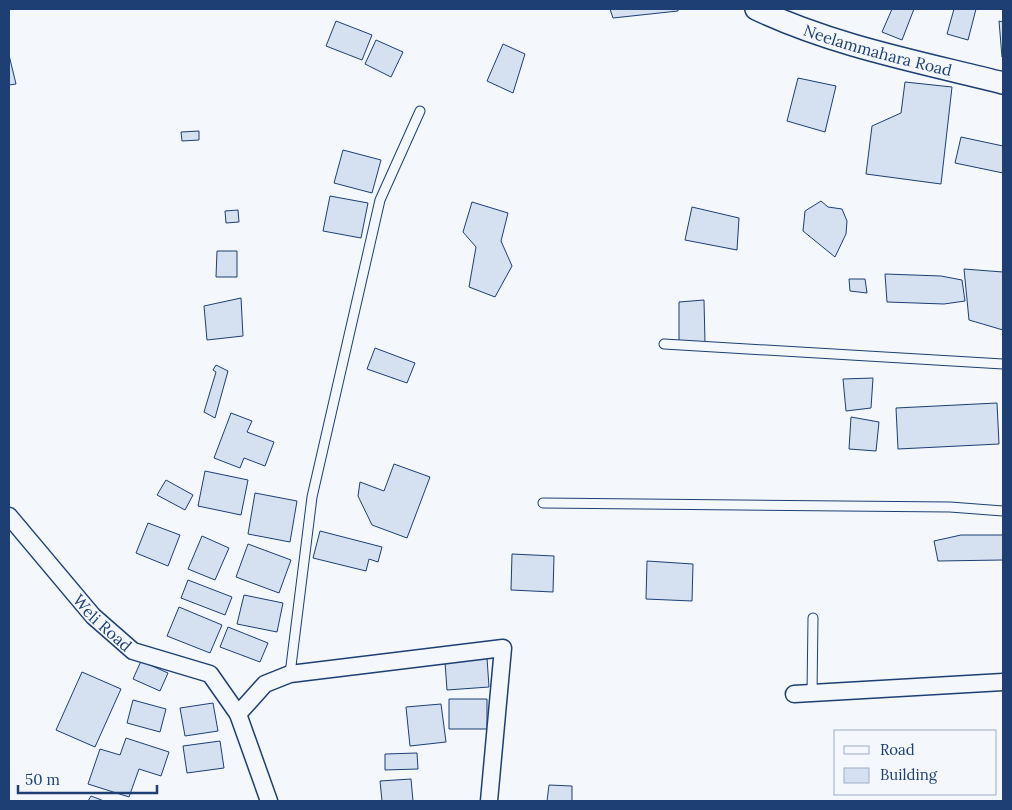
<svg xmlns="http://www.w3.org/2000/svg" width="1012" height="810" font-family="Lora,serif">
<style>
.building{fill:#d5e0f0;stroke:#1d3f73}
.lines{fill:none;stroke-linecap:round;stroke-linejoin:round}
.service-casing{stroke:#1d3f73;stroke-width:11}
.minor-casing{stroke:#1d3f73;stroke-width:19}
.tertiary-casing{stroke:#1d3f73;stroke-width:24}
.service{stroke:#f4f7fb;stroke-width:9}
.minor{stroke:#f4f7fb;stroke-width:16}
.tertiary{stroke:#f4f7fb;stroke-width:21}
.labels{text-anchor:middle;stroke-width:4;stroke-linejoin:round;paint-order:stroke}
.street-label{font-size:16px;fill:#1d3f73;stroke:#f4f7fb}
</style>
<rect width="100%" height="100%" fill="#f4f7fb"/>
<path class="building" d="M610,9H678V11L613,18Z
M892,9H914L902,40L882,32Z
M954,9H976L968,40L947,34Z
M336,21L372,35L362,60L326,46Z
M999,21L1003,22V57H1002Z
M376,40L403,52L391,77L365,64Z
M503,44L525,54L513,93L487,81Z
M9,55L16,84L9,85Z
M798,78L836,86L825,132L787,121Z
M905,82L952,87L941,184L866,174L872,126L901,113Z
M199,131V140L182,141L181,132Z
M961,137L1003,146V173L955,163Z
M343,150L381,160L372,193L334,183Z
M330,196L368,203L361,238L323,231Z
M821,201L828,207L842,209L847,221L846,234L835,257L803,231L805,211Z
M472,202L508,213L501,241L512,266L495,297L469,287L476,247L463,232Z
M692,207L739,218L737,250L685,240Z
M238,210L239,222L226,223L225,211Z
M217,251H237V277H216Z
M964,269L1003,272V330L969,320Z
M885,274L941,276L962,280L965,301L944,304L887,302Z
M849,279H865L867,293L850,291Z
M241,298L243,336L207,340L204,306Z
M704,300L705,343L679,341V302Z
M375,348L415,363L407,383L367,369Z
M216,365L228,371L215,418L204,412L216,372L213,370Z
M873,378L871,408L846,411L843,379Z
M997,403L999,444L898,449L896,408Z
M231,413L252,421L247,432L274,442L265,466L244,458L240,468L214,458Z
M851,417L879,422L876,451L849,449Z
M394,464L430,477L407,538L372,525L358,496L360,482L384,491Z
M205,471L248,480L241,515L198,506Z
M166,480L193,495L185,510L157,495Z
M255,493L297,501L290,542L248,534Z
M148,523L180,535L168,566L136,553Z
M320,531L382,547L378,562L369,559L366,571L313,558Z
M961,535H1003V560L938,561L934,541Z
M202,536L229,548L215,580L188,569Z
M248,544L291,560L279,593L236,577Z
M512,554L554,556L553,592L511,590Z
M647,561L693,564L692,601L646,599Z
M188,580L232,597L225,615L181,598Z
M244,595L283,603L277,632L237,624Z
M179,607L222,625L210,653L167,636Z
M228,627L268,643L260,662L220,647Z
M487,658L489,687L447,690L445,662Z
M141,661L168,673L160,691L133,679Z
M82,672L121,689L95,747L56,730Z
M449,699H487V729H449Z
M133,700L166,709L160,732L127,723Z
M213,703L218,731L185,736L180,708Z
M441,704L446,742L410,746L406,707Z
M126,738L169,752L161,776L139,769L129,797L88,784L100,749L120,755Z
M220,741L224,768L187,773L183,746Z
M417,753L418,769L385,770V754Z
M411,779L413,801H382L380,781Z
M549,785L572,786V801H547Z
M91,796L104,801H88Z"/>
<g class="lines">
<defs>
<path id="service" d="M664,344L1003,364
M543,503L950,507L1003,511
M290,674L312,497L380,200L420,111
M812,693L813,618"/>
<g id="minor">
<path id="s1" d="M9,516L93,616L133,651L210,674L238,714L269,801"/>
<path d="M794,694L1003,682"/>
<path d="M238,714L265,684L290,674L503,648L489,801"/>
</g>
<g id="tertiary">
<path id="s2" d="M756,9C834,46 920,62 1003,83"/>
</g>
</defs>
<use href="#service" class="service-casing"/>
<use href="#minor" class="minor-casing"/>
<use href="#tertiary" class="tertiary-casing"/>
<use href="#service" class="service"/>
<use href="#minor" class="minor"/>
<use href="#tertiary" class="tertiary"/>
</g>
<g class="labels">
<g class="street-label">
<text dy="6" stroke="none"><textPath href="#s2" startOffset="129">Neelammahara Road</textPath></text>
<text dy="6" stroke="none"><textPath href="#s1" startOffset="142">Weli Road</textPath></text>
</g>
</g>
<rect width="1012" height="810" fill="none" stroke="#1d3f73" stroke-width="20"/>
<rect x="834" y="730" width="162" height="65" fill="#f4f7fb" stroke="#9eadc5"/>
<rect x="844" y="746" width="25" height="8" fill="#f4f7fb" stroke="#9eadc5"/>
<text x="880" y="755" font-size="15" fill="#1d3f73">Road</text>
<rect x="844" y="768" width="25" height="15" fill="#d5e0f0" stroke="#9eadc5"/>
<text x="880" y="780" font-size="15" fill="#1d3f73">Building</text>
<path d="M18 785v8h139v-8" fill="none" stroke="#1d3f73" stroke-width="2.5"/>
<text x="25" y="785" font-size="15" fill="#1d3f73" stroke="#f4f7fb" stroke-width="4" paint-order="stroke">50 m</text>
</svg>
